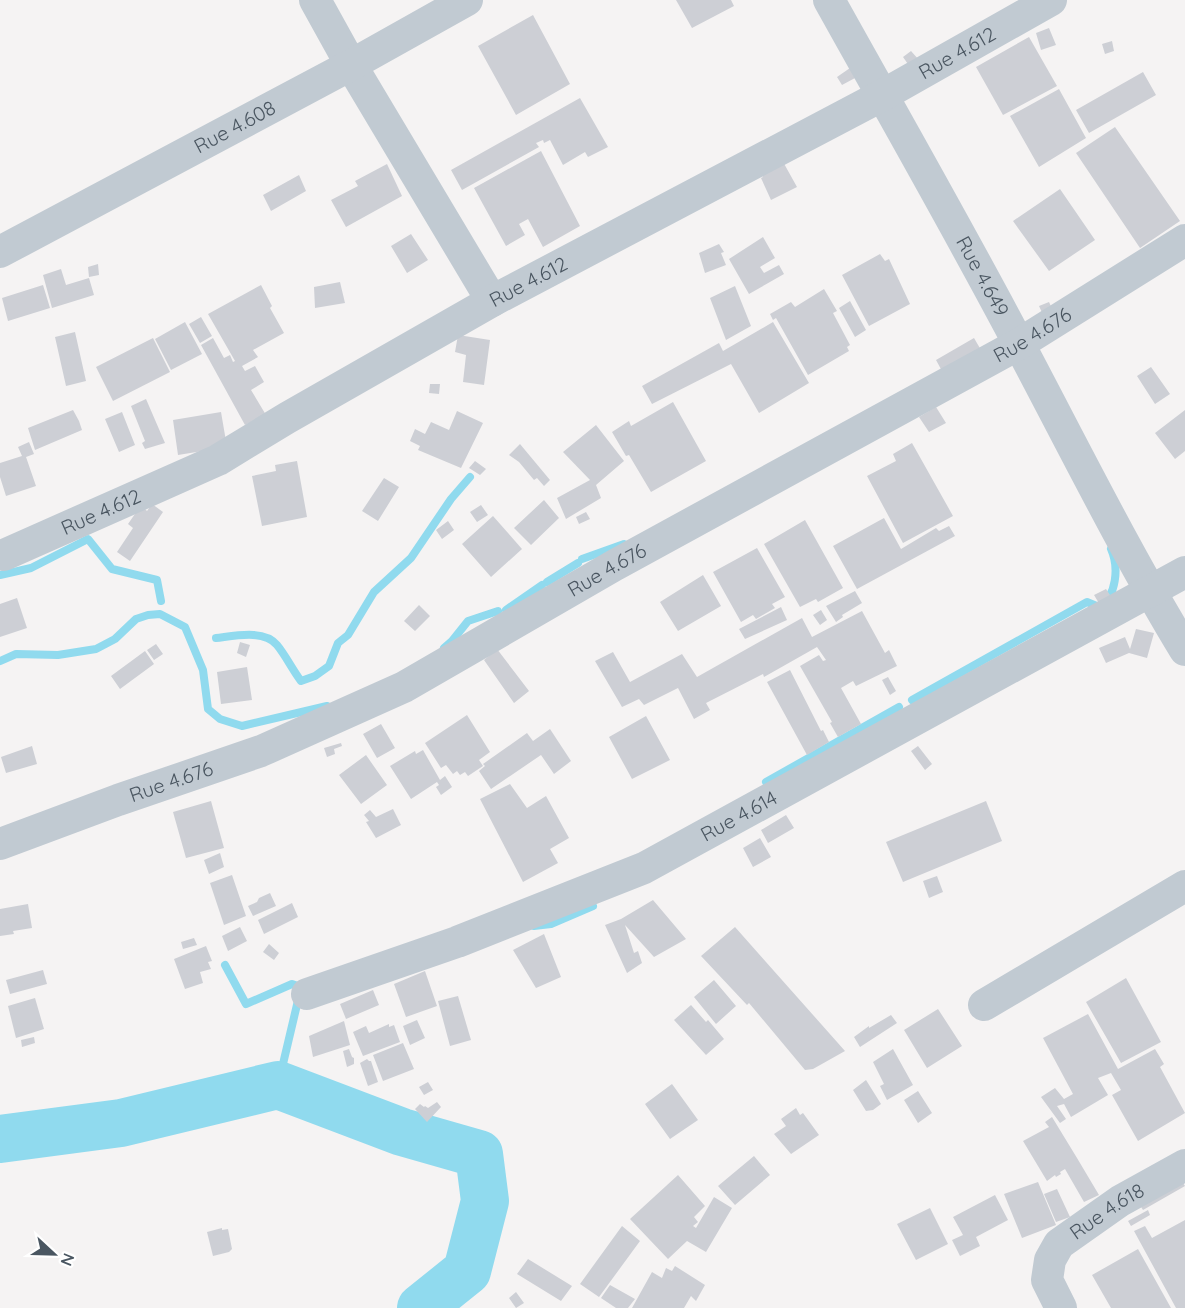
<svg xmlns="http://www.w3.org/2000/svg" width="1185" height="1308" font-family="Quicksand,sans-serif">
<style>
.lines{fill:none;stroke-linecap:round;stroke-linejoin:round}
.stream{stroke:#90daee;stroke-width:8}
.river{stroke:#90daee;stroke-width:48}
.building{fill:#cdcfd5}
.minor{stroke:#c1cad2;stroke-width:32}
.labels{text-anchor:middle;stroke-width:4.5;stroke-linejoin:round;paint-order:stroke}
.street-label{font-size:20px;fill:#4a5661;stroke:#fff}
</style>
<rect width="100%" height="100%" fill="#f5f3f3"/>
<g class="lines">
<path class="stream" d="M582,559L624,544
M0,575L31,568L88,539L112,569L157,580L161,601
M547,582L578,563
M506,610L542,585
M216,638C234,636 264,629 277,645C286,656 292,669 301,681L315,676L329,666L338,643L348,635L374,592L411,558L451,499L470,477
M444,648L452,641L468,621L498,611
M0,661L16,654L58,655L96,649L115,639L136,619L148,615L160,614L185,627L203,670L208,709L220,719L242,726L327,706
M912,700L1087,602L1099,607C1117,596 1119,567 1111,549
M766,782L899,707
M534,926L551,924L593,906
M225,965L246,1004L292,984L298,986L300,992L278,1085"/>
<path class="river" d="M0,1139L121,1123L278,1085L402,1132L479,1154L485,1201L467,1271L421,1308"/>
</g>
<path class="building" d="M676,0H731L734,6L692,28Z
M533,15L570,84L516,115L478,46Z
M1049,28L1056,45L1041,50L1036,33Z
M1029,37L1057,86L1003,115L976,67Z
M1112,41L1114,51L1105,54L1102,44Z
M911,51L919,60L910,67L903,57Z
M850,68L855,78L842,85L837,77Z
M1143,72L1156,95L1089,133L1076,110Z
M1059,89L1086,138L1039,167L1010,116Z
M580,98L608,147L588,157L585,152L563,165L550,140L544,143L543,140L536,143L539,147L462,190L451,170Z
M1115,127L1180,221L1140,248L1076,153Z
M541,151L580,226L543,247L528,219L519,224L525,235L506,246L474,188Z
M782,160L797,187L771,200L761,178L763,177L760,172Z
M387,164L402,196L346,227L331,200L358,186L355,181Z
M299,175L306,191L271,211L263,195Z
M1060,189L1095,240L1049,271L1013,221Z
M411,234L428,260L407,273L391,246Z
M763,237L775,258L760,267L764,273L779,265L784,274L749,294L729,259Z
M719,244L724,252L721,253L726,265L705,273L699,253Z
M880,254L885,261L889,259L910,304L869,326L842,275Z
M98,264L99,275L89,277L88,267Z
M61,269L66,285L89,278L94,295L52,308L43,275Z
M340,282L345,303L315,308L314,287Z
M43,285L50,308L8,321L2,298Z
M261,285L272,306L270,308L284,333L253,350L258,357L242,366L245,371L255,366L264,382L251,390L266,415L245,425L201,345L213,338L224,358L230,355L233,362L235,361L208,314Z
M735,286L751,326L726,340L710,298Z
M824,289L837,311L833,313L850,345L847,347L849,351L808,375L776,318L773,320L770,314L791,302L795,307Z
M850,301L866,330L855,337L839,308Z
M1049,302L1054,313L1044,317L1039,306Z
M201,317L212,336L200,343L189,324Z
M185,322L202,354L171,370L155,339Z
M773,322L809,383L759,413L731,364L652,404L642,386L719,343L723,351Z
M75,332L86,381L66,386L55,337Z
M458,335L490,340L484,385L463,382L466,355L455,352Z
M153,338L170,372L113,401L96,367Z
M974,338L981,350L942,371L936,360Z
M1151,367L1170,394L1155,404L1137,376Z
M430,384H440L439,394L429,393Z
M146,399L165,443L145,449L142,443L145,441L131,406Z
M673,402L706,461L651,492L629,455L626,456L612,432L629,421L631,426Z
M936,407L946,423L929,432L919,417Z
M73,410L79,421L82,430L35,450L28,428Z
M1185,410V451L1175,459L1155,433Z
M457,411L483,423L461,468L418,450L420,446L410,441L415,429L425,434L431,422L449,430Z
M122,412L135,445L119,452L105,419Z
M221,412L227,447L178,455L173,420Z
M596,425L624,461L596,485L601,498L566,519L557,498L590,480L563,452Z
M29,442L34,454L26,457L36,486L6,496L0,477V463L22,456L18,447Z
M912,443L953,516L903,543L867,476L896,461L893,454Z
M520,444L550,480L544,486L537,478L534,480L519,462L509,455Z
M297,461L307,517L262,526L252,476L276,471L275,465Z
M475,461L486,469L480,475L469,468Z
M384,478L399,487L378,521L362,511Z
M544,500L559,518L531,545L514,528Z
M152,504L163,512L130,561L117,552L133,528L128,524L137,511L139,512L143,507L147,511Z
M481,505L488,515L477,522L470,512Z
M586,512L590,519L579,524L576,517Z
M493,516L522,549L491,577L462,544Z
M884,518L901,549L936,528L939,531L949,526L955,536L857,589L833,546Z
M805,520L843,588L818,602L816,599L800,607L764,544Z
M448,521L454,530L442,539L436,530Z
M757,548L785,597L772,604L775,608L756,619L753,615L741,622L713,572Z
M703,575L721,606L678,631L660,602Z
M1106,589L1112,598L1100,605L1094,595Z
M855,591L862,603L842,615L843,617L836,622L826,606Z
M17,598L27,628L0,637V604Z
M419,605L430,616L415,631L404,621Z
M781,607L787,620L745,639L739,629Z
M821,610L827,620L820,625L813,615Z
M862,611L885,653L889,650L897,666L856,686L853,681L841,688L861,724L838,737L830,723L832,722L800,666L819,655L823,661L826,660L817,647L764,677L763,674L706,703L710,710L694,719L678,688L644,705L639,699L622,707L595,661L613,652L630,682L682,654L697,677L802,618L812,637Z
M1136,629L1154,633L1147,658L1129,653L1106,663L1099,648L1125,637L1130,649Z
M240,642L250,645L246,657L237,653Z
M156,644L163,654L154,660L147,650Z
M497,649L529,691L514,703L484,660Z
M145,651L154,664L120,689L111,676Z
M247,667L252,700L221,704L217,672Z
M790,670L821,731L823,730L829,742L807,755L767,682Z
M888,677L896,691L890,695L882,680Z
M467,715L490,752L479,760L483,766L468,776L465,772L460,775L457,771L453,774L446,765L441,768L425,743Z
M646,716L670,760L632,779L609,737Z
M381,724L395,748L377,758L363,734Z
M550,729L571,761L554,774L541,755L491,789L479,771L485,766L483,764L527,733L533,741Z
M341,743L342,746L334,749L335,754L327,757L324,748Z
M32,746L37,764L6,773L1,757Z
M918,746L932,764L925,770L911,751Z
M423,750L440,780L445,776L452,787L441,795L436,787L439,785L437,782L411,799L390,766L415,751L416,754Z
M366,755L387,785L361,804L339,775Z
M510,784L527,808L546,796L569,838L550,849L558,863L523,882L480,799Z
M211,801L224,848L186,858L173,812Z
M986,801L1002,841L903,882L886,842Z
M393,809L401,825L376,838L366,822L369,821L364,815L370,810L376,817Z
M786,815L794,828L768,843L761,830Z
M760,838L771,857L753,867L743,848Z
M220,853L224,867L209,874L204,860Z
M232,875L246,916L224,925L210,883Z
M937,876L943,892L929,898L923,881Z
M270,893L276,906L253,916L248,906L257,902L259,898Z
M653,900L686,939L654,957L625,925L634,953L638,951L642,963L627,973L605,925L621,919Z
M292,903L298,917L264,934L258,920Z
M28,904L32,928L13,931L14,934L0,936V909Z
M240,927L247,941L228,951L222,936Z
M735,927L845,1051L813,1069L805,1070L749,1003L747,1005L701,956Z
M544,934L561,977L536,988L513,950Z
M194,938L197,945L183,949L181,942Z
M269,944L279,953L274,960L263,952Z
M206,946L212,961L208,962L211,969L200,972L203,983L185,989L174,959Z
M43,970L47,984L10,994L6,980Z
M425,971L437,1006L406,1017L394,984Z
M1126,978L1161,1042L1121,1063L1086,1002Z
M714,980L736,1006L716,1024L694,997Z
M373,990L379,1005L346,1019L340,1004Z
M458,996L471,1040L450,1046L438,1001Z
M35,998L44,1029L16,1038L8,1006Z
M691,1005L706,1022L708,1020L724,1039L706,1055L674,1020Z
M938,1009L962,1046L927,1068L904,1030Z
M1088,1014L1118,1069L1155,1049L1164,1064L1160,1067L1185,1113L1138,1141L1112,1095L1121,1090L1111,1073L1098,1078L1108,1095L1071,1117L1064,1104L1057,1106L1066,1119L1060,1123L1041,1097L1055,1088L1064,1099L1073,1094L1043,1038Z
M891,1015L897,1023L860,1047L854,1037L869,1026V1028Z
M417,1020L425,1038L410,1045L403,1026Z
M344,1021L350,1045L313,1057L309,1036Z
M389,1024V1027L394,1025L400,1042L363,1056L353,1032L366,1026L369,1033Z
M34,1037L35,1043L22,1047L21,1040Z
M403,1043L414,1069L383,1081L373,1055Z
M349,1049L352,1057L354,1058V1064L347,1067L343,1051Z
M893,1049L913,1085L887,1100L880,1086L884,1084L873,1062Z
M367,1059L369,1061H371L378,1082L368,1086L360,1063Z
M866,1080L881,1104L873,1110L866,1111L853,1090Z
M428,1082L433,1090L424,1095L419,1087Z
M672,1084L698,1120L670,1139L645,1104Z
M918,1091L932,1113L918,1123L904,1100Z
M437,1102L441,1107L427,1122L415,1109L420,1104L424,1107L425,1106L428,1108Z
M796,1108L800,1115L803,1113L819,1135L791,1154L774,1134L786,1126L781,1119Z
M1052,1117L1077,1158L1099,1195L1084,1202L1065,1169L1060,1172L1061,1174L1056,1177L1055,1175L1047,1181L1023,1141L1049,1127L1045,1122Z
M754,1156L770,1175L735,1205L718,1186Z
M678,1175L705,1206L694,1217L698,1222L693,1226L696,1228L714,1197L732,1208L706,1252L687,1241L668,1259L630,1219Z
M1180,1178L1185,1186L1143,1210L1138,1202Z
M1038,1182L1056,1225L1022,1238L1004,1194Z
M1057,1189L1070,1217L1056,1222L1044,1194Z
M995,1195L1008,1220L976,1237L980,1246L960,1256L952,1240L963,1235L953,1217Z
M930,1208L948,1244L916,1260L897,1224Z
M1148,1210L1150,1215L1131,1226L1128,1221Z
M1185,1220V1308H1176L1134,1231L1145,1226L1152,1238Z
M622,1226L640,1241L599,1297L580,1284Z
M222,1228V1230L228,1229L232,1249L229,1252L213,1256L207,1232Z
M1138,1249L1171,1308H1111L1092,1275Z
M528,1259L572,1286L561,1301L517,1274Z
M675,1266L705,1285L696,1301L691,1296L684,1308H632L652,1272L662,1278L666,1268L672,1271Z
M610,1285L635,1299L628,1308H616L601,1298Z
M516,1292L524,1303L516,1308L509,1298Z"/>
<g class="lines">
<g class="minor">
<path d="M315,0L351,65L492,301"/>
<path id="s1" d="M829,0C893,115 959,230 1020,346C1074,448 1125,551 1185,650"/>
<path id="s2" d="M0,252L351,65L467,0"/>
<path id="s3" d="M4,555L218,460L287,418L492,301L883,95L1051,0"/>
<path id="s4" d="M0,844L118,800L261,751L404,687L615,565L1019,344L1185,240"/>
<path id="s5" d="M307,994L457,942L644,868L1185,572"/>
<path d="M984,1005L1185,886"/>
<path id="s6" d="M1061,1308L1047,1280L1050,1260L1059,1244L1120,1201L1185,1165"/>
</g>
</g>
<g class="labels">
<g class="street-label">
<text dy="7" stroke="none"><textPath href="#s3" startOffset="1078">Rue 4.612</textPath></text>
<text dy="7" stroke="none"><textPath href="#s2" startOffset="266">Rue 4.608</textPath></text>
<text dy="7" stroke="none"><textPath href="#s1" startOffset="316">Rue 4.649</textPath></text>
<text dy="7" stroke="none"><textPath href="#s3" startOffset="592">Rue 4.612</textPath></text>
<text dy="7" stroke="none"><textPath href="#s4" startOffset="1154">Rue 4.676</textPath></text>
<text dy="7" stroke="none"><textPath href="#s3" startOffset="106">Rue 4.612</textPath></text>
<text dy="7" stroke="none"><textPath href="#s4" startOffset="668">Rue 4.676</textPath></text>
<text dy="7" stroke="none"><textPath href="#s4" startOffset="182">Rue 4.676</textPath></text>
<text dy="7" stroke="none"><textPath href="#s5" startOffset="468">Rue 4.614</textPath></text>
<text dy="7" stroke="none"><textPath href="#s6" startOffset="128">Rue 4.618</textPath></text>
</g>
</g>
<g transform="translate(54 1254) rotate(112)" stroke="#ffffff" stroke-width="4.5" paint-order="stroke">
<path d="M0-4.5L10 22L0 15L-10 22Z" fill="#4a5661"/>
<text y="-9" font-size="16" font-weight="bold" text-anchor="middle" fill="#4a5661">N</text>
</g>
</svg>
